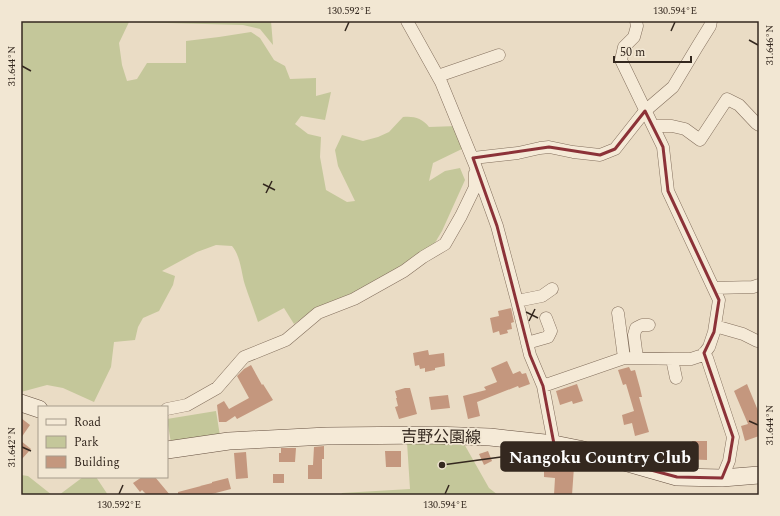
<svg xmlns="http://www.w3.org/2000/svg" width="780" height="516" font-family="Spectral,'Noto Sans JP',serif">
<style>
.green{fill:#c4c79a}
.building{fill:#c4977e}
.lines{fill:none;stroke-linecap:round;stroke-linejoin:round}
.minor-casing{stroke:#836f5d;stroke-width:13}
.secondary-casing{stroke:#655040;stroke-width:18}
.minor{stroke:#f5ead7;stroke-width:12}
.secondary{stroke:#f5ead7;stroke-width:17}
.marked{fill:none;stroke:#8c3238;stroke-width:3;stroke-linejoin:round}
.ticks{fill:none;stroke:#34281f;stroke-width:1.5}
.labels{text-anchor:middle;stroke-width:3.5;stroke-linejoin:round;paint-order:stroke}
.street-label{font-size:16px;fill:#34281f;stroke:#f2e7d3}
.leader{fill:none;stroke:#34281f;stroke-width:1.5}
.callout-dot{fill:#34281f;stroke:#f2e7d3;stroke-width:1.5}
.callout{fill:#34281f;stroke:#34281f;stroke-width:1.5}
.callout-label{font-size:17px;text-anchor:middle;font-weight:bold;fill:#fff}
.neatline{fill:none;stroke:#34281f;stroke-width:1.5}
.ticks-label{font-size:10px;text-anchor:middle;fill:#34281f}
</style>
<rect width="100%" height="100%" fill="#eadcc5"/>
<path class="green" d="M21,21H271L273,45L260,29L243,25L129,22L119,43L122,65L127,81L137,79L147,63H186V41L219,37L251,32L260,38L274,60L285,66L290,79L316,78V96L331,92L325,120L301,116L295,124L308,134L321,137L320,157L326,190L347,202L355,201L338,166L335,150L342,135L363,141L378,137L389,132L403,117C414,116 422,118 429,127L457,126L466,147L433,163L429,181L445,171L460,168L465,180L442,231L433,246L414,256L400,270L305,316L294,324L284,308L258,322C254,310 249,297 245,285C241,272 241,257 232,246L216,245L197,252L162,271L175,276L173,285L159,311L143,318L138,327L135,340L114,342L111,367L94,402L63,388L47,385L21,392Z
M216,411L220,436L171,443L167,419Z
M407,442H463L489,488L498,495H341L342,493L410,489Z
M21,475L28,476L52,495H21Z
M83,477H96L108,495H59Z"/>
<path class="building" d="M511,308L514,322L511,323L512,329L507,330L508,333L500,335L499,331L493,333L490,318L499,316L498,311Z
M428,350L429,355L444,353L445,366L435,368V370L425,372V368L420,369L419,365L415,366L413,353Z
M507,361L513,374L520,371L522,374L526,373L530,384L519,388L518,386L477,402L480,416L468,419L463,396L486,390L484,387L497,382L491,368Z
M251,365L262,385L263,384L273,400L237,419L235,416L226,422H219L217,405L224,401L229,409L249,398L237,376L244,369Z
M629,367L631,371L635,370L640,388L642,397H639L649,432L635,436L632,423L624,425L622,415L634,411L626,384L623,385L618,370Z
M577,384L583,401L573,404L572,401L560,405L556,391Z
M747,384L759,413V436L745,441L741,426L748,424L734,391Z
M405,388H410L417,414L399,419L395,407L398,406L396,398H397L395,391Z
M448,395L450,408L431,410L429,397Z
M21,418L30,425L21,438Z
M21,441L31,449L21,460Z
M692,441H707V460L682,459V461L667,462V446L692,445Z
M324,446V459H322V479H308V465H313L314,447Z
M281,448H296L295,462H279V453H281Z
M385,451H401V467H386Z
M488,451L492,461L484,465L479,454Z
M246,452L248,478L236,479L234,453Z
M544,465L574,467L572,495H554L555,478L544,477Z
M273,474H284V483H273Z
M142,477H155L170,495H147L142,490L140,492L133,483Z
M228,478L231,489L208,495H178V492L201,486H200L212,483V482Z"/>
<g class="lines">
<defs>
<path id="minor" d="M407,21L441,82L475,165L497,226L517,301L530,355L543,386L554,444
M438,76L499,55
M653,126H672L685,129L700,140L727,99L739,105L756,123L759,125
M473,158L518,153L540,148L549,147L573,152L600,155L615,149L645,111L673,87L697,47L710,26L711,21
M714,288L753,287L759,285
M517,301L542,296L552,289
M618,313L624,358
M715,326L743,334L757,341
M527,343L548,337L551,331L546,318
M704,353L707,358L733,437L729,461L722,478
M637,358L634,335L636,328L642,325H649
M672,359L676,378
M543,386L624,358L691,359L703,355L709,347L714,332L719,300L668,191L663,147L621,60L624,47L634,37L637,26L636,21
M167,409L187,405L217,388L244,357L286,340L318,313L354,299L404,271L423,257L445,244L461,216L475,187V173"/>
<path id="secondary" d="M21,403L39,409
M167,450L229,441L327,436L432,435L490,437L554,444L579,449L677,477L722,478L759,475"/>
</defs>
<use href="#minor" class="minor-casing"/>
<use href="#secondary" class="secondary-casing"/>
<use href="#minor" class="minor"/>
<use href="#secondary" class="secondary"/>
</g>
<path class="marked" d="M645,111L663,147L668,191L719,300L714,332L704,353L733,437L729,461L722,478L677,477L554,444L543,386L530,355L497,226L473,158L549,147L600,155L615,149Z"/>
<path class="ticks" d="M345,31L349,22M671,31L675,22M749,40L758,45M22,66L31,71M263,184L275,190M266,193L272,181M526,312L538,318M529,321L535,309M749,421L758,425M22,447L31,451M119,494L123,485M445,494L449,485"/>
<g class="labels">
<g class="street-label">
<text transform="translate(441 436) rotate(1)" y="6">吉野公園線</text>
</g>
</g>
<path class="leader" d="M442 465L501 457"/>
<circle class="callout-dot" cx="442" cy="465" r="4"/>
<rect class="callout" x="501" y="442" width="197" height="29" rx="4"/>
<g class="callout-label">
<text x="600" y="463">Nangoku Country Club</text>
</g>
<rect width="780" height="516" fill="none" stroke="#f2e7d3" stroke-width="44"/>
<rect x="38" y="406" width="130" height="72" fill="#f2e7d3" stroke="#a69b8b"/>
<rect x="46" y="419" width="20" height="6" fill="#f5ead7" stroke="#a69b8b"/>
<text x="74" y="426" font-size="12" fill="#34281f">Road</text>
<rect x="46" y="436" width="20" height="12" fill="#c4c79a" stroke="#a69b8b"/>
<text x="74" y="446" font-size="12" fill="#34281f">Park</text>
<rect x="46" y="456" width="20" height="12" fill="#c4977e" stroke="#a69b8b"/>
<text x="74" y="466" font-size="12" fill="#34281f">Building</text>
<path d="M614 56v6h77v-6" fill="none" stroke="#34281f" stroke-width="2"/>
<text x="620" y="56" font-size="12" fill="#34281f" stroke="#f2e7d3" stroke-width="3" paint-order="stroke">50 m</text>
<rect x="22" y="22" width="736" height="472" class="neatline"/>
<g class="ticks-label">
<text x="349" y="14">130.592°E</text>
<text x="675" y="14">130.594°E</text>
<text transform="translate(769 45) rotate(-90)" y="4">31.646°N</text>
<text transform="translate(11 66) rotate(-90)" y="4">31.644°N</text>
<text transform="translate(769 425) rotate(-90)" y="4">31.644°N</text>
<text transform="translate(11 447) rotate(-90)" y="4">31.642°N</text>
<text x="119" y="508">130.592°E</text>
<text x="445" y="508">130.594°E</text>
</g>
</svg>
